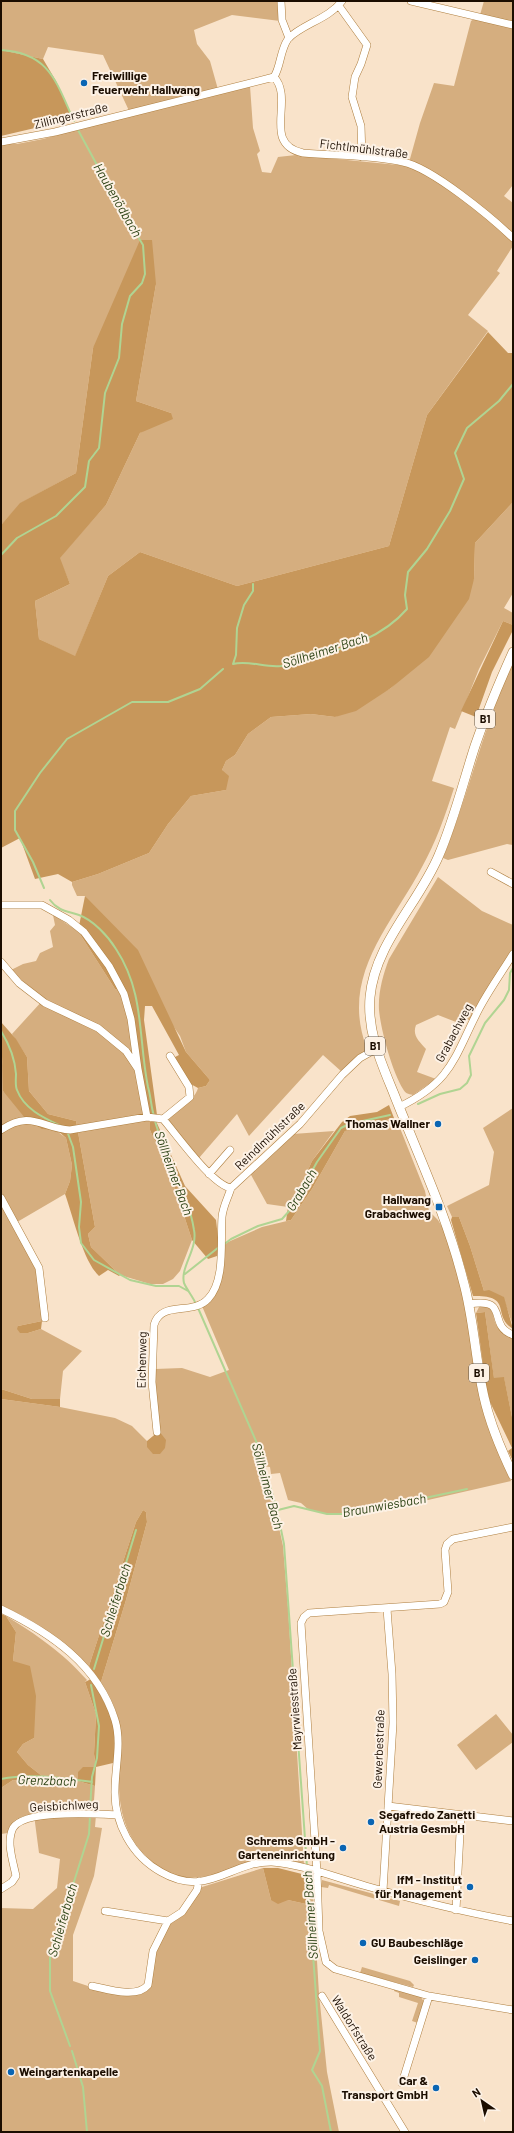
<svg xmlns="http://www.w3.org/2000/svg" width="514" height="2133" font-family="Barlow,sans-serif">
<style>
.green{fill:#d5ae7f}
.forest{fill:#c7975b}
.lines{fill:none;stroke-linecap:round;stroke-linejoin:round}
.stream{stroke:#b0d492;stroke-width:2}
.minor-casing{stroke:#ae7e3e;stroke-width:8}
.major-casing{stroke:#ae7e3e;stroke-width:10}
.minor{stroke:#fff;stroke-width:7}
.major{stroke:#fff;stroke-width:9}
.poi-dot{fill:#0a65b3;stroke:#fdf2e6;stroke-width:1.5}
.labels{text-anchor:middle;stroke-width:4;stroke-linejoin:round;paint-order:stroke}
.shield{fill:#fdf2e6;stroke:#5f5245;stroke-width:1}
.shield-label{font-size:11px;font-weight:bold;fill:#1b0d00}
.poi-label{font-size:12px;font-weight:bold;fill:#1b0d00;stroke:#fdf2e6;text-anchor:end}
.street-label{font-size:12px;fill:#1b0d00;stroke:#fdf2e6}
.water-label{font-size:13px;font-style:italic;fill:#2c4214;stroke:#fdf2e6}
</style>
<rect width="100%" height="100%" fill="#f9e3ca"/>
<path class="green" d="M1,1H279L280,21L232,15L194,30L197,44L210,61L219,93L250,86L253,128L260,151L257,154L262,172L271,173L278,157L296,155L408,166L420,123L434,83L454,86L471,21L480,15L484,1H513V185L504,196L513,203V246L497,271L500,273L468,315L488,331L427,415L389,546L237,586L140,552L108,576L75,657L39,639L35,601L70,584L59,558L106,505L140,433L171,413L136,401L156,284L93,348L76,473L21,503L1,525V144H17L43,139L131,115L103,55L48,47L43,59L1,50Z
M513,502V593L504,608L513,613V625L503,621L479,669L455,729L450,727L432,781L454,788C445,816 436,842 422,867C391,926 339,976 367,1049L342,1072L323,1055L249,1136L237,1114L199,1158L168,1122C173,1107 194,1103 198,1088L206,1086L210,1080L186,1052L180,1036L85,896H77L72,885V882L98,874L149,853L168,824L191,796L226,790L222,770L226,761L235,755L248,734L271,717L311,714L335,717L391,688L409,671L474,579L475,543Z
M513,663V845L507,844L448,860L443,858C469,794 483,726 513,663Z
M438,877L482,911L513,925V949L471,1021L460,1016L456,1022L438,1015L416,1025C412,1035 419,1041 426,1049L417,1072L436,1079L413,1095C408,1094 405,1093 403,1089C392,1071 381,1031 379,1010C378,992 383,975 389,959Z
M53,915L78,931L115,989L125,993L146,1113L150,1122V1130L174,1185L192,1240L180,1271L173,1279L163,1284H150L120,1275L91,1247L88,1234L95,1227L76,1121L48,1114L29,1091L27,1057L12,1034L43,1000L11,970L23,964L36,961L40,953L53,947L50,931L55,925Z
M1,1056L4,1070L3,1091L66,1138L72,1165L70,1181L65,1194L12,1225L36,1266L42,1321L18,1326L28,1333L41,1329L82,1351L63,1371L60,1399H32L1,1389Z
M513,1108V1326L503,1297L484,1291L470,1246L459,1217H452L447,1206L489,1185L494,1152L483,1128Z
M394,1118H396L425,1191L429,1211L438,1220L444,1230L452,1251L506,1471L511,1481L380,1511L333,1515L309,1510L301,1503L288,1500L280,1473L271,1474L270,1467L262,1466L277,1518L283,1546L288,1608L304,1865C288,1863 269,1857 253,1861C228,1868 207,1882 179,1876C166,1873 153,1864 144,1854C117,1825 118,1791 119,1754C120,1745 121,1735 120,1726C117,1710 110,1695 101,1682L126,1600L147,1522L146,1512L143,1510L136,1522L89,1666C62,1641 36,1619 1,1606V1399L60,1407L115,1418L132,1426L147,1441V1447L159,1431L155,1369L182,1368L210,1377L229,1370L202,1306L210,1299L223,1246L228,1242L262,1227L291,1220L312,1189L345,1131Z
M334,1131L312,1161L301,1186L288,1207L267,1204L250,1173L293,1134Z
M484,1305C495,1309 492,1318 497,1326C500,1332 507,1335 513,1338V1422L504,1378L494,1379L485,1312L476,1313L479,1307Z
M6,1616C37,1635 62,1652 87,1680L85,1682L96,1714L94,1754L96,1767L78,1781L95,1786L93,1815H96L95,1827L102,1828L94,1876L73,1935V1981L94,1988L146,1990L152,1959L169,1922L182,1913L202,1887L263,1868L271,1900H288L306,1904V1875L312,1877L319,1994L327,2072L339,2132H1V1908L33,1909L57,1888L60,1859L39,1853L34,1815C20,1816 12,1818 8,1833L1,1834V1788L13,1780L33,1783L42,1776L28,1765L17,1752L23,1744L34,1738L13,1661L16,1632Z
M496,1714L513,1735V1742L476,1770L457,1745Z
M322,1880L400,1901L399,1906L329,1885L328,1888L321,1887Z
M362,1967L410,1981L414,1985L413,1987L360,1973Z
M394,1989L421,1997L424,2002L418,2023L412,2021L418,2003L399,1997V1993L394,1991Z"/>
<path class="forest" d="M1,50L43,59L56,81L73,119L1,136Z
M140,240H152L156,284L136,401L171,413L173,419L140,433L106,505L60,558L70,584L35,601L39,639L75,656L108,576L140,552L237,586L389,546L427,415L488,332L508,353H513V502L475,543L474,579L469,599L429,657L391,688L356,711L335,717L311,714L271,717L248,734L235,755L226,761L222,770L229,776L226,790L191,796L168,824L149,853L98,874L72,882L58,874L35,879L20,838L1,848V525L20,503L76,473L93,348Z
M503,621L513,625V630L492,672L476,717L461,711Z
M85,896L138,950L186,1052L210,1080L206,1086L198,1088L187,1082L173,1058L179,1055L152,1006H145L144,1020L157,1115L146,1113L125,993L115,989L78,931Z
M1,1022L16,1039L27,1057L29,1091L48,1114L76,1121L95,1227L88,1234L91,1247L120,1275L119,1276L108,1270L99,1276C83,1261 73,1216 65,1194L70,1181L72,1165L66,1138L57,1130L42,1129L25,1118L3,1091Z
M389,1105L394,1118L386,1120L380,1124L345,1131L312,1189L291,1220L286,1221L288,1207L301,1186L312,1161L342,1122L350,1116L377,1112Z
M156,1121L185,1186L216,1220L220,1255L208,1259L192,1240L174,1185L150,1130V1122Z
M452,1217H459L470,1246L484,1291L489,1290L504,1297L513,1329C491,1315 514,1295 473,1296L451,1220Z
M485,1312L494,1378L504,1377L513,1422V1461L508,1451L512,1448L490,1402L486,1386L476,1313Z
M42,1321L41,1329L28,1333H20L17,1329L18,1326Z
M1,1389L32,1399H60V1407L1,1399Z
M159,1431L166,1440L165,1448L160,1454H153L147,1447V1441Z
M143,1510L146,1512L147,1522L126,1600L101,1682L89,1666L136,1522Z
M1,1614L6,1616L16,1632L13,1661L30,1666L36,1696L34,1738L23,1744L17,1752L28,1765L42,1776L33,1783L13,1780L1,1788Z
M91,1679C104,1698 125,1740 113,1763L96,1767L95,1786L78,1781V1772L83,1767H96L94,1754L96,1714L85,1682Z
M263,1868H278L306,1875V1904L288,1900L278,1904L271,1900Z"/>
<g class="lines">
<path class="stream" d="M1,50C50,53 56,82 74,121
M1,555L17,538L56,516L85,487L89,461L99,448L105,393L119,358L122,324L130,296L142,283L145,274L143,245L116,200L78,130
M233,664C249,660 265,668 281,666C291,664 301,660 311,658C346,648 382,638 407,609L405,595L408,572L427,549L450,511L464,479L455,453L467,428L499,401L513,384
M233,664L236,655L237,628L244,605L253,591V584
M44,888L33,862L15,830V811L40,773L67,739L132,702H168L200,689L223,669
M50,900C58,911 67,911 79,915C93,920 108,936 116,949C145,993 138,1038 148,1087C151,1097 151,1107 154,1116
M1,1031C9,1044 15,1059 16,1074C16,1079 15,1086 17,1090C24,1109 44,1118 61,1126
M418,1104L440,1094L460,1089L467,1083L471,1075L469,1056L485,1023L504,1000L509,990L510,973L513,968
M155,1121C165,1158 188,1191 194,1230C198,1249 180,1267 184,1283C187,1290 193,1297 196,1304
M67,1131L73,1147L81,1202L79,1227L81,1243L94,1260L130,1280L156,1286H179L188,1291
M223,1245L231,1239L258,1226L282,1219L291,1209L317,1162L341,1128L349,1124L390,1115
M185,1274L219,1247
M198,1308L259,1448L277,1510L284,1544L307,1867
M278,1510L294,1506L327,1514H350L467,1489
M94,1669L136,1530
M1,1779C31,1773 62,1778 92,1782
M90,1810L92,1777L97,1758L99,1726L91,1685
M307,1871L320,2051L312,2070L322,2086L331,2132
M70,2046L50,1991V1958L89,1834L90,1816
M72,2051L83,2087L87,2132"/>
<defs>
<path id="minor" d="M281,1L282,20L289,38
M411,1L513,25
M339,6L367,45L361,64L355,77L352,97L361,126L362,157
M274,77C295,99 261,144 303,153C336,156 371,155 403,162C432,168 491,217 513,238
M1,142L55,132L274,77C281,66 280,50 288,39C300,25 329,19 342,1
M491,872L513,884
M1,905H42L69,920L84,932L109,966L124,994L131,1019L138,1069
M1,962L19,983L45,1003L98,1028L126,1051L138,1069L147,1117
M399,1107C453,1081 454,1057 479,1009C489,990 502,972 513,954
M163,1119L190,1097L189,1087L170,1056
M1,1130C31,1109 43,1129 70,1130L147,1117L163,1119C177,1135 212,1185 231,1188L300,1124L342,1075L360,1058L376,1049
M209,1174L230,1150
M1,1198L39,1268L45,1318
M469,1304C511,1297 486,1325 513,1335
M157,1432L152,1382L154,1325C161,1300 192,1316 208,1299C226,1280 220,1241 222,1217C223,1206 228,1198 231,1188
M513,1527L453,1539L447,1544L445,1550L448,1592L444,1602L440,1604L309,1613L304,1617L301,1623L317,1872L319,1931L326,1962L335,1969L429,1996L513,2010
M1,1609C51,1633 98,1665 115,1720C122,1743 115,1767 115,1790C114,1823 132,1856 161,1872C208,1899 230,1861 272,1862C302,1864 337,1878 366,1886C415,1900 463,1912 513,1921
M388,1806L513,1821
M1,1889L12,1882L16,1876C13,1861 6,1842 13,1828C24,1809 97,1814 118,1815
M383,1891L393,1723L392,1674L387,1609
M456,1910L461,1814
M105,1911L168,1921
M92,1986C107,1989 137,1999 148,1985L153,1951L168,1921L182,1912L197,1890L199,1881
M322,1996L405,2132
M402,2083L429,1996"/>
<path id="major" d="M513,652C499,683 486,714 475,746C463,783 454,820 439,855C419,903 375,943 370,997C367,1032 381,1062 394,1094C418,1155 447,1216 463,1280C474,1318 475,1358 484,1397C490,1424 501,1450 513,1475"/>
</defs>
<use href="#minor" class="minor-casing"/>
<use href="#major" class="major-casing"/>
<use href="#minor" class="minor"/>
<use href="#major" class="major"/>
</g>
<g class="poi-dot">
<circle cx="84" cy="83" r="4"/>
<circle cx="438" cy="1124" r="4"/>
<rect x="435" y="1203" width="8" height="8" rx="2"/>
<circle cx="371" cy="1822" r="4"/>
<circle cx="343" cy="1848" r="4"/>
<circle cx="470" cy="1887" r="4"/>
<circle cx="363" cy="1943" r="4"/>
<circle cx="475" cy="1960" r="4"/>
<circle cx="11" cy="2072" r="4"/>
<circle cx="436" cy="2088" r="4"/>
</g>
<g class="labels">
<g class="shield">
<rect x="475" y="710" width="20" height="18" rx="3"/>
<rect x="365" y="1037" width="20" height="18" rx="3"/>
<rect x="469" y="1364" width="20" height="18" rx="3"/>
</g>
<g class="shield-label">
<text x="485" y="723">B1</text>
<text x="375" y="1050">B1</text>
<text x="479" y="1377">B1</text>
</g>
<g class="poi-label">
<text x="92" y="80" text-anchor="start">Freiwillige<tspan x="92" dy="14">Feuerwehr Hallwang</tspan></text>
<text x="430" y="1128">Thomas Wallner</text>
<text x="431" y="1204">Hallwang<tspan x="431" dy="14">Grabachweg</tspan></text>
<text x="379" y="1819" text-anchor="start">Segafredo Zanetti<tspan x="379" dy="14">Austria GesmbH</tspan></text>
<text x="335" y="1845">Schrems GmbH -<tspan x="335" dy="14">Garteneinrichtung</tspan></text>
<text x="462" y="1884">IfM - Institut<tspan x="462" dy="14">für Management</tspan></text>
<text x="371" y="1947" text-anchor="start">GU Baubeschläge</text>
<text x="467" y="1964">Geislinger</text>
<text x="19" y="2076" text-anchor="start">Weingartenkapelle</text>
<text x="428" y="2085">Car &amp;<tspan x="428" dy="14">Transport GmbH</tspan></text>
</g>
<g class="street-label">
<text transform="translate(71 116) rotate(-14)" y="4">Zillingerstraße</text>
<text transform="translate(364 149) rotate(7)" y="4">Fichtlmühlstraße</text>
<text transform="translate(454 1033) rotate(-62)" y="4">Grabachweg</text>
<text transform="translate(270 1136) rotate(-44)" y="4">Reindlmühlstraße</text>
<text transform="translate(142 1360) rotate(-89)" y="4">Eichenweg</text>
<text transform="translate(295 1709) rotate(-94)" y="4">Mayrwiesstraße</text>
<text transform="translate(379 1749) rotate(-88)" y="4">Gewerbestraße</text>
<text transform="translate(64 1806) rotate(-3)" y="4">Geisbichlweg</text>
<text transform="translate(354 2028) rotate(58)" y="4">Waldorfstraße</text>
</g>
<g class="water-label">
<text transform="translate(118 200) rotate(60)" y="5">Haubenödbach</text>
<text transform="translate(325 650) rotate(-18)" y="5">Söllheimer Bach</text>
<text transform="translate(174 1173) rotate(70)" y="5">Söllheimer Bach</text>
<text transform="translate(301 1190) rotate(-59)" y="5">Grabach</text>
<text transform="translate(268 1486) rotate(75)" y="5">Söllheimer Bach</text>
<text transform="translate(384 1505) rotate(-10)" y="5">Braunwiesbach</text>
<text transform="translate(115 1600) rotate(-73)" y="5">Schleiferbach</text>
<text transform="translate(47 1780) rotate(2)" y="5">Grenzbach</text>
<text transform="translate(310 1915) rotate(-94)" y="5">Söllheimer Bach</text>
<text transform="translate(62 1920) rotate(-74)" y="5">Schleiferbach</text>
</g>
</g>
<rect width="514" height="2133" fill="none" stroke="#1b0d00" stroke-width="4"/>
<g transform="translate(482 2101) rotate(326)" stroke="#fdf2e6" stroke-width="3" paint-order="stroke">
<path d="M0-3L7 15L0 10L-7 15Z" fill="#1b0d00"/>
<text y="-6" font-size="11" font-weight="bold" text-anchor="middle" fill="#1b0d00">N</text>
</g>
</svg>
